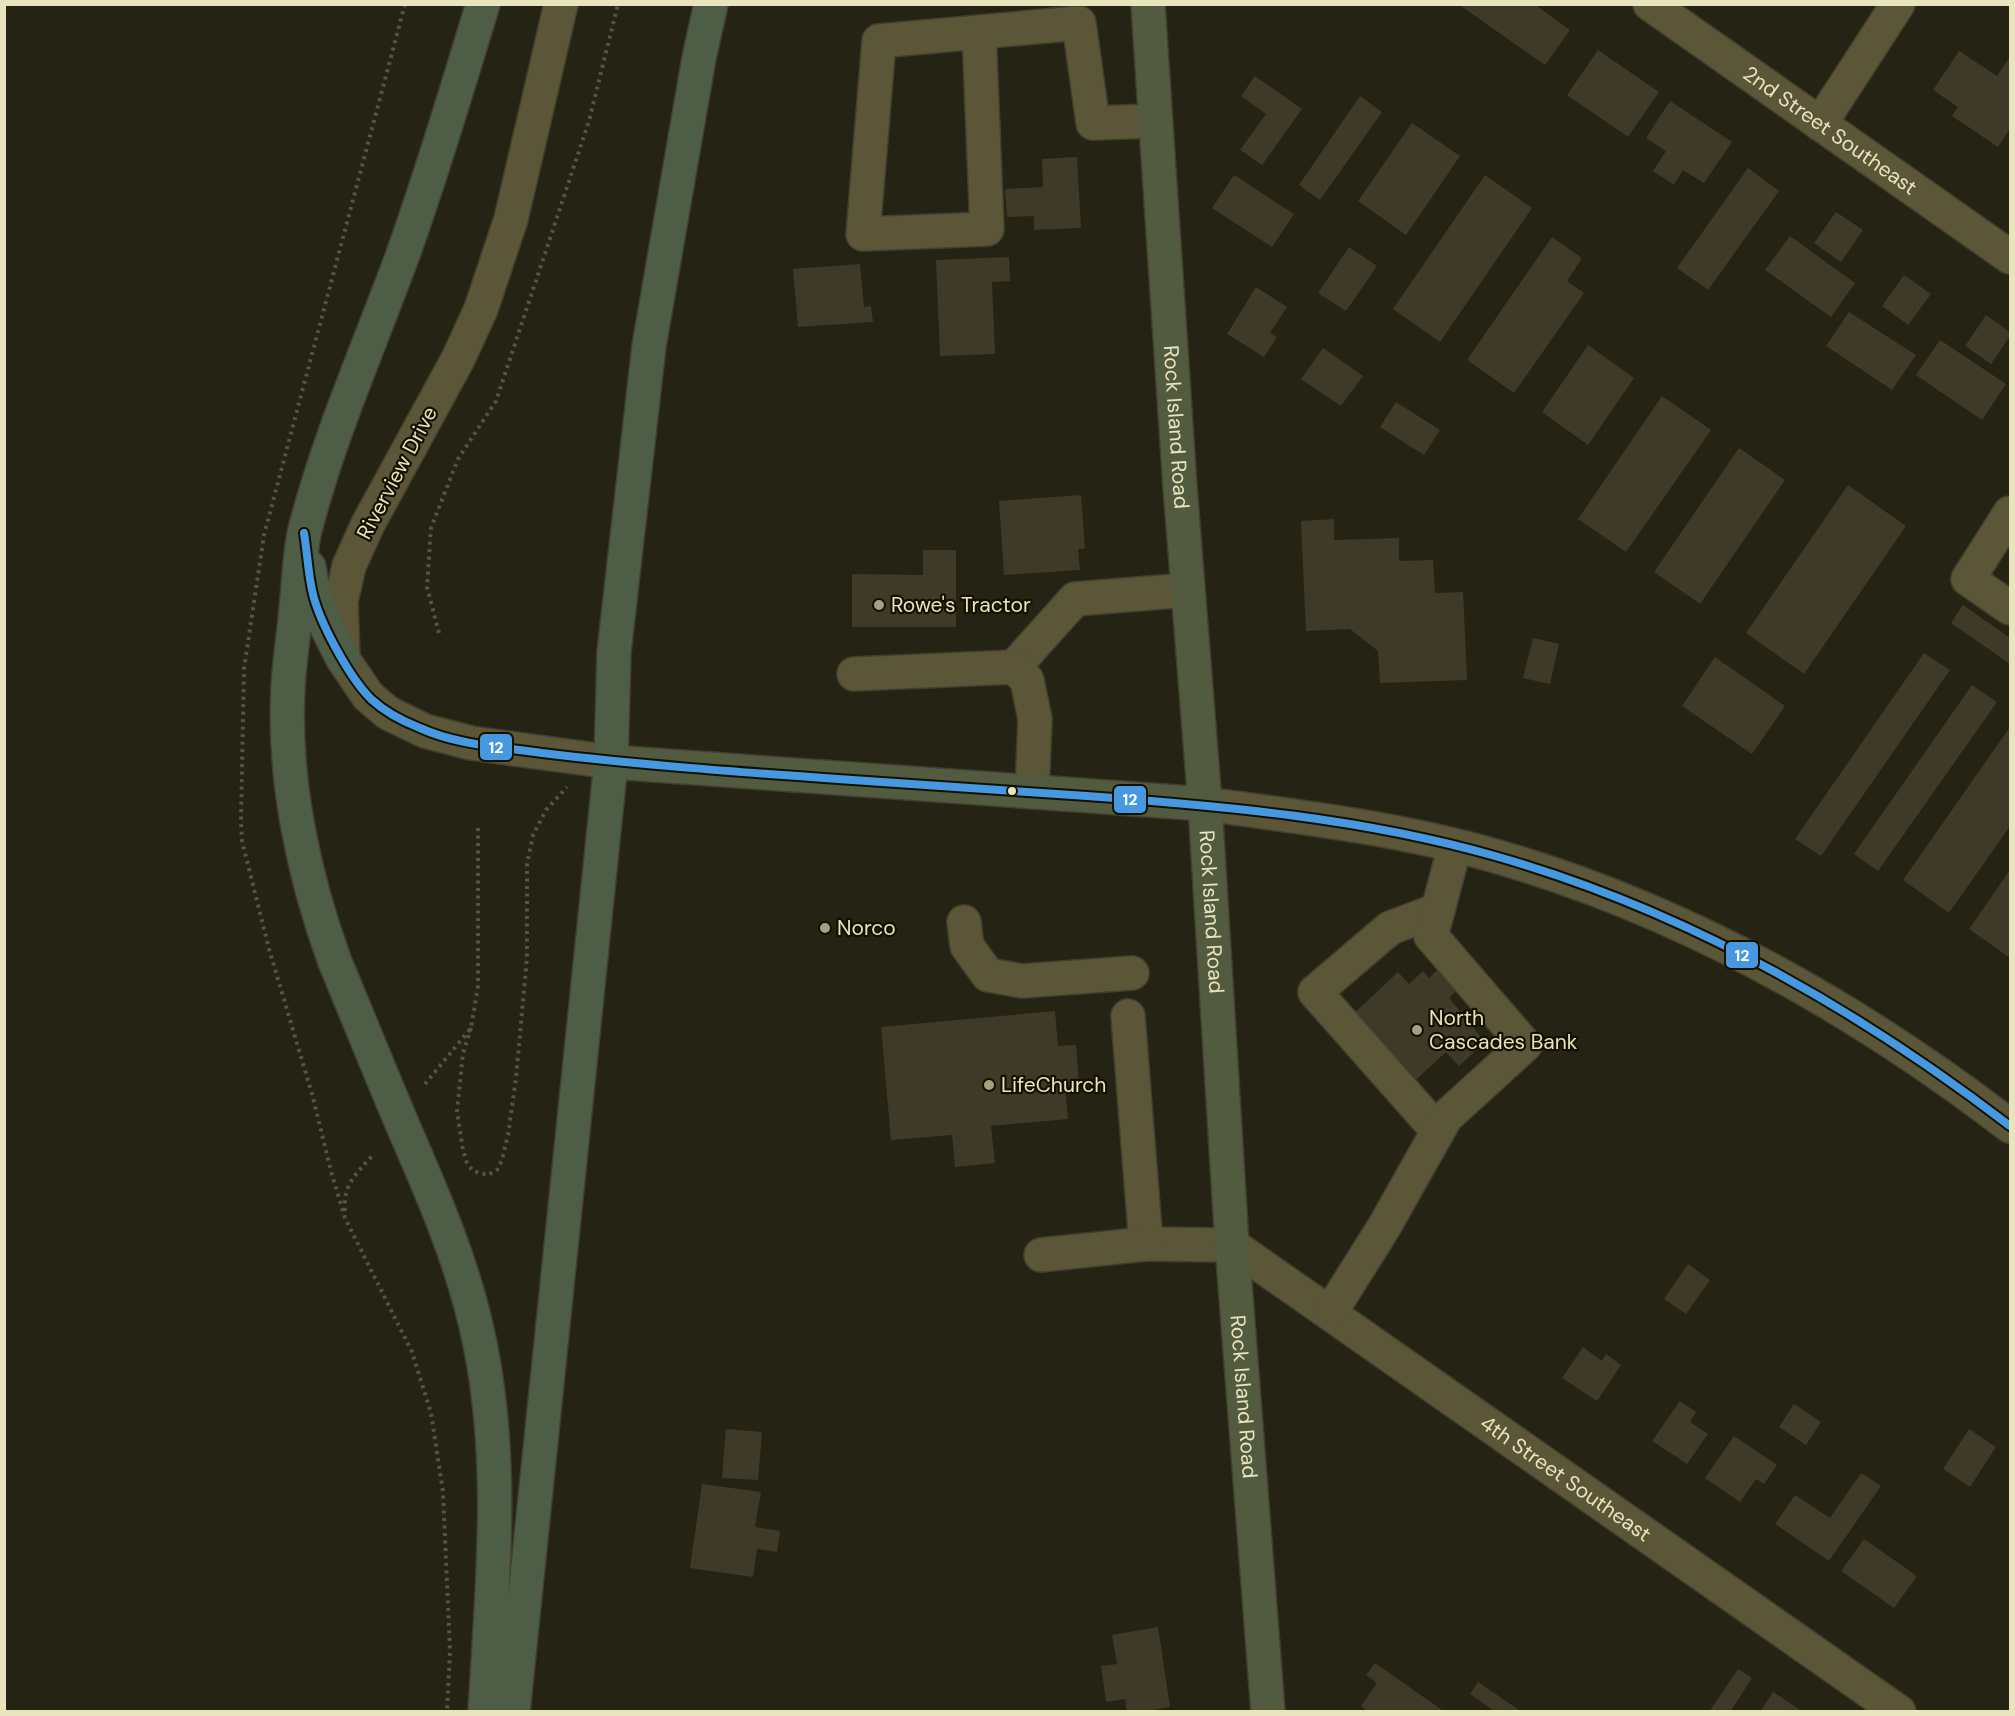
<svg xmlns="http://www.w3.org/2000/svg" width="2015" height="1716" font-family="'DM Sans',sans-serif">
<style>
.building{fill:#3f3a28}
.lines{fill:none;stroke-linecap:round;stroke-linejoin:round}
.minor-casing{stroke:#423f2f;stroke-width:36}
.major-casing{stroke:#423f2f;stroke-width:36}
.highway-casing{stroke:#423f2f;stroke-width:36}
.path{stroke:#57553e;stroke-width:4;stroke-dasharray:3 4.5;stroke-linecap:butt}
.minor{stroke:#5a5637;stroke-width:33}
.major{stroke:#525a40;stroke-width:33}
.highway{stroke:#4e5e46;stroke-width:33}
.bus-1-casing{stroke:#141000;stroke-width:12}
.bus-1{stroke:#4699e1;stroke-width:8}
.poi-dot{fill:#a4a082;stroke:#141000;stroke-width:2}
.bus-dot{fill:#e8e4bd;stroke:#141000;stroke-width:2}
.labels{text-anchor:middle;stroke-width:4.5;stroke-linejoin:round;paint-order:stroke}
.street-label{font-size:21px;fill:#e8e4bd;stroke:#141000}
.poi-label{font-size:21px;fill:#e8e4bd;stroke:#141000;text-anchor:start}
.line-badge{stroke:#141000;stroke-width:2}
.badge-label{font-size:16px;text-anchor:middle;font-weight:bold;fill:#fff}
</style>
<rect width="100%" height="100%" fill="#252314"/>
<path class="building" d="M1458,4H1534L1570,30L1545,65Z
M1598,50L1659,92L1628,137L1567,95Z
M1959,51L1997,76L2010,56V128L1998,147L1952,116L1958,107L1933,90Z
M1255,76L1302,109L1262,165L1240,150L1266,114L1241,96Z
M1360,96L1382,112L1320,200L1299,185Z
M1670,101L1732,142L1704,183L1683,170L1674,185L1653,171L1666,151L1646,138Z
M1412,123L1460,156L1406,235L1358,201Z
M1077,157L1081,228L1034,230V216L1007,217L1005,189L1043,187L1042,159Z
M1748,168L1779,191L1708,290L1677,268Z
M1234,175L1294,214L1272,247L1212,208Z
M1485,175L1532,208L1440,342L1393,309Z
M1836,212L1863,230L1841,262L1814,243Z
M1790,236L1855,283L1831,317L1765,270Z
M1552,237L1582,258L1567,281L1584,293L1514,393L1467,360Z
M1349,247L1377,266L1346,311L1318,293Z
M1009,257L1010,281L992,282L995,354L940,356L936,260Z
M860,264L864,307L871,306L873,322L798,327L793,269Z
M1904,275L1931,294L1908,325L1882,306Z
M1256,287L1287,307L1270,333L1277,337L1264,357L1227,334Z
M1849,312L1916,355L1892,390L1826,346Z
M1986,315L2010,332V336L1991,364L1965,346Z
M1940,340L2006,384L1982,420L1916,375Z
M1588,345L1634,378L1588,445L1542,412Z
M1323,348L1363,376L1341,406L1301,379Z
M1662,396L1711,430L1626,552L1578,519Z
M1396,402L1440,430L1424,455L1380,427Z
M1739,448L1785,480L1700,604L1654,572Z
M1848,485L1906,526L1804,674L1746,633Z
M1081,495L1085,549H1078L1080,570L1004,575L999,501Z
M1334,519V540L1399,538V561L1433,560L1435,593L1463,592L1467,680L1380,683L1378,651L1350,629L1306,631L1301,521Z
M923,550H956V627H852V574L923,575Z
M1963,605L2010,638V664L1951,623Z
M1533,638L1559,644L1550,684L1523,678Z
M1924,653L1950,670L1821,856L1795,839Z
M1715,657L1785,706L1752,754L1682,706Z
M1972,685L1997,702L1878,871L1854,854Z
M2010,727V826L1949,913L1903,880Z
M2010,870V958L1969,929Z
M1441,966L1460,987L1449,998L1485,1042L1459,1066L1446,1052L1411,1084L1349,1018L1398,972L1409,984L1423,971L1429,978Z
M1055,1011L1058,1046L1076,1045L1079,1084L1065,1085L1068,1119L991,1126L995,1163L955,1167L952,1135L891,1140L881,1027Z
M1688,1264L1710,1280L1686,1314L1664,1299Z
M1583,1347L1602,1361L1606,1354L1621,1365L1597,1401L1562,1378Z
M1680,1401L1696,1412L1690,1422L1708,1434L1687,1464L1652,1441Z
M1794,1404L1821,1422L1806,1445L1779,1427Z
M726,1429L762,1432L758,1480L722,1478Z
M1969,1429L1996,1447L1970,1487L1943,1469Z
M1734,1436L1777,1465L1764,1484L1756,1479L1740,1502L1705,1478Z
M1861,1473L1881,1486L1829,1561L1775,1524L1795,1495L1830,1518Z
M702,1484L761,1492L755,1527L780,1531L777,1552L757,1549L753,1577L690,1568Z
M1864,1539L1917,1576L1894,1608L1841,1571Z
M1158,1627L1170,1707L1141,1712H1127L1125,1699L1106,1702L1101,1666L1117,1664L1112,1635Z
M1375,1663L1445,1712H1368L1361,1706L1377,1683L1366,1675Z
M1738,1669L1752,1678L1730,1712H1709Z
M1478,1682L1522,1712H1496L1470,1694Z
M1773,1692L1803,1712H1760Z"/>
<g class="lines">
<defs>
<g id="minor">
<path d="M561,4L511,219L481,309L458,359L368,524L349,566L341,601L343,659L368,696L388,713L425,731L471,743L611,762"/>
<path id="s1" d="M1650,4L2010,257"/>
<path d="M979,32L987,229L863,234L879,41L1079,23L1093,123L1155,121"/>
<path d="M1820,124L1898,4"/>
<path d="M2010,513L1968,579L2010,608"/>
<path d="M1014,667L1075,599L1188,590"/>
<path d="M854,674L1014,667L1027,680L1035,719L1032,792"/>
<path d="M1205,804C1302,817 1401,829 1495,856C1683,910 1856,1008 2010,1126"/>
<path d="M1438,910L1390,928L1315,992L1438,1131"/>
<path d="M964,922L967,946L988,975L1022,981L1132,973"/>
<path id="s2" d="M1128,1016L1146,1244L1232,1245L1899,1712"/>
<path d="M1041,1255L1146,1244"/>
<path d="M1330,1313L1384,1227L1446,1117L1525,1045L1431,936L1455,846"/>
</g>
<g id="major">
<path id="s3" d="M1148,4L1180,487L1205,804L1232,1245L1268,1712"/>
<path d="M611,762L1205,804"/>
</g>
<path id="highway" d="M483,4C457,89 432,174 402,257C369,347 329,436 305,530C299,555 299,583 296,609C294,635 289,662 288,688C283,780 304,877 335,962C358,1017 380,1072 403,1126C434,1197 465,1268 480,1344C505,1466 492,1589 485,1712
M309,567C314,604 326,627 343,659
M513,1712L611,762L614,652L649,346L699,58L711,4"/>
</defs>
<use href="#minor" class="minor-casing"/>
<use href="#major" class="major-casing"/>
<use href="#highway" class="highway-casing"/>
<path class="path" d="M405,4L264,535L244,669L241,821L242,841L269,949L312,1094L332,1175L345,1218L412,1352L431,1413L443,1492L450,1650L447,1712
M439,633L427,587L431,528L458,459L496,401L589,121L618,4
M471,1028L463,1053L457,1111L463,1150L467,1163L473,1171L488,1175L497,1170L502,1160L508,1135L516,1078L527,957V864L533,835L546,810L567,787
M425,1084L471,1028L478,986V825
M345,1211C343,1184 356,1174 373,1155"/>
<use href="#minor" class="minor"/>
<use href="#major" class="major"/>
<use href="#highway" class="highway"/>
<defs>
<path id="bus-1" d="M304,533C307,551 308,571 312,590C318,620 349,677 371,699C385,712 402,721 420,728C457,745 501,747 542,753C640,765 739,772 838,779C921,785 1004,790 1087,796C1224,806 1362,818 1495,856C1682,909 1856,1008 2010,1126"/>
</defs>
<use href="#bus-1" class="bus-1-casing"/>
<use href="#bus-1" class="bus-1"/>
</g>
<g class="poi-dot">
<circle cx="879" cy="605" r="6"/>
<circle cx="825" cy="928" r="6"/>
<circle cx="1417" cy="1030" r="6"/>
<circle cx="989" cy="1085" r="6"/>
</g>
<circle class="bus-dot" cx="1012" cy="791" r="5"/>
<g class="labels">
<g class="street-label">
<text dy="7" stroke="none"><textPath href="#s1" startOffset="220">2nd Street Southeast</textPath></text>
<text dy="7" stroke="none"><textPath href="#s3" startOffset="424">Rock Island Road</textPath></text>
<text transform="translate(397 473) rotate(-62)" y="7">Riverview Drive</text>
<text dy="7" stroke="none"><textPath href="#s3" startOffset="910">Rock Island Road</textPath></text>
<text dy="7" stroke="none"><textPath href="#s3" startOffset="1396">Rock Island Road</textPath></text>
<text dy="7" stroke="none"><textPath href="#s2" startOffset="722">4th Street Southeast</textPath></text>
</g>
<g class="poi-label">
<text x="891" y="612">Rowe's Tractor</text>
<text x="837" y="935">Norco</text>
<text x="1429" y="1025">North<tspan x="1429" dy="24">Cascades Bank</tspan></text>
<text x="1001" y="1092">LifeChurch</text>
</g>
</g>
<g class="line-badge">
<rect x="479" y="733" width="34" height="28" rx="6" fill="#4699e1"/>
<rect x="1113" y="785" width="34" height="29" rx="6" fill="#4699e1"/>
<rect x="1725" y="941" width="34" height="28" rx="6" fill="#4699e1"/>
</g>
<g class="badge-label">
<text x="496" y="753">12</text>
<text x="1130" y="805">12</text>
<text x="1742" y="961">12</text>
</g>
<rect width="2015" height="1716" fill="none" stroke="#e8e4bd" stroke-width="12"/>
</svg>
